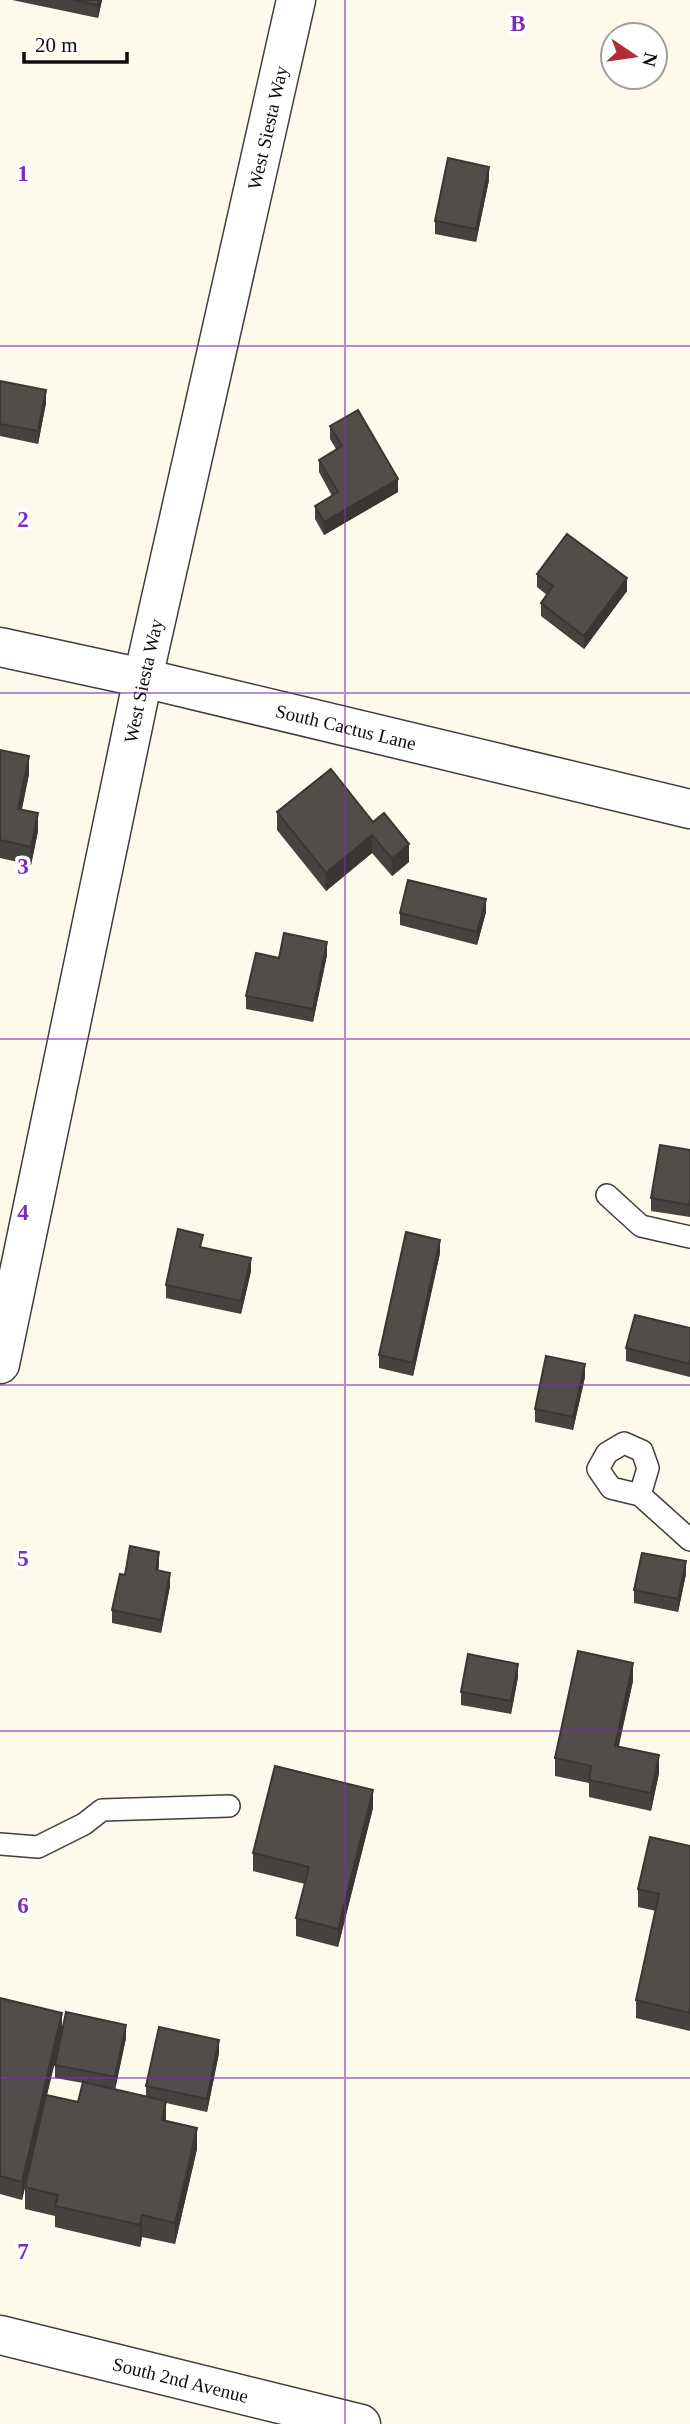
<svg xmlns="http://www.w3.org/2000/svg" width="690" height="2424" font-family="Georgia,serif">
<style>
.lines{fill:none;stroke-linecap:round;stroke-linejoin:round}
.lane-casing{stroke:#3f3f3f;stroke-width:24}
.street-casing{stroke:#3f3f3f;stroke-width:41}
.lane{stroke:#fff;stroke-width:21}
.street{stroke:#fff;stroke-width:38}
.wall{fill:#47423f;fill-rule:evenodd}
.shaded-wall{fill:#3a3633}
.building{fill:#534d49;stroke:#3a3633;stroke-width:2}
.grid{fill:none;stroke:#7b2cbf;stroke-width:2;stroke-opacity:0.55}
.labels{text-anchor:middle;stroke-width:7;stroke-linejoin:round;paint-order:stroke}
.street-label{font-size:19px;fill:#0c0c0c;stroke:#fff}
.grid-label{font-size:23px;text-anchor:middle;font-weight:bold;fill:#7b2cbf;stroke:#fff;stroke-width:7;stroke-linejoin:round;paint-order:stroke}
</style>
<rect width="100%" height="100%" fill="#fefaeb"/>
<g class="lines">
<defs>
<path id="lane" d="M607,1195L641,1226L690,1237
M640,1495L648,1468L642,1451L624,1443L607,1453L598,1469L611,1488L640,1495L690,1540
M0,1844L38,1847L84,1824L102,1810L229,1806"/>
<g id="street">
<path id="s1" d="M0,647L143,678L690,809"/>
<path id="s2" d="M0,1364L143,678L296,0"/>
<path id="s3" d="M0,2335L361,2424"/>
</g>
</defs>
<use href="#lane" class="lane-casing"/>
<use href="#street" class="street-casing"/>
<use href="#lane" class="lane"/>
<use href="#street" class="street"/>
</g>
<path class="wall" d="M12,0H102L98,18Z
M489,180L476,242L435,234V221Z
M0,381L46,403L38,444L0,436Z
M330,426L398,492L324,535L315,519V506L332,496L319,472V460L336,449L330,439Z
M537,574L627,591L584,649L541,616V603L547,595L537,587Z
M0,750L29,774L22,809L38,831L31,865L0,858Z
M277,812L373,822L409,862L392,876L372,853L326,891L277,830Z
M486,912L477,945L400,925V913Z
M327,955L313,1022L246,1009V996L279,958Z
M690,1150V1217L651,1211V1198Z
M203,1248L251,1271L241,1314L166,1298V1285Z
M440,1253L413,1376L379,1368V1355Z
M690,1328V1377L626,1361V1348Z
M585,1377L573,1430L535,1422V1409Z
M159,1565L158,1571L170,1586L161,1633L112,1623V1610L125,1575Z
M686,1574L678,1612L634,1603V1590Z
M518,1677L511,1714L461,1705V1692Z
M633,1681L618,1747L659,1773L651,1811L589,1797V1783L555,1776V1758Z
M373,1808L338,1947L296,1936V1918L305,1884L253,1871V1853Z
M690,1846V2031L636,2018V2000L656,1911L638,1907V1889Z
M0,1998L62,2030L126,2038L115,2089L146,2096V2086L219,2053L207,2112L166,2103V2121L197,2149L175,2244L142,2237L140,2247L55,2227V2216L25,2209V2187L28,2175L22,2200L0,2194ZM61,2038L55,2065V2078L83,2083L78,2102L47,2095Z"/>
<path class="shaded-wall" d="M99,0H102L98,18V5Z
M489,167V180L476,242V229Z
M46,390V403L38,444V431Z
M398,479V492L324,535V522Z
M627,578V591L584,649V636Z
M29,756V774L18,827V809Z
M38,813V831L31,865V847Z
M372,835V853L326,891V873Z
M409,844V862L392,876V859Z
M486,899V912L477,945V932Z
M327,942V955L313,1022V1009Z
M440,1240V1253L413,1376V1363Z
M251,1258V1271L241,1314V1301Z
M585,1364V1377L573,1430V1417Z
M159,1552V1565L156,1583V1570Z
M686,1561V1574L678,1612V1599Z
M170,1573V1586L161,1633V1620Z
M633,1663V1681L615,1764V1746Z
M518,1664V1677L511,1714V1701Z
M659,1755V1773L651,1811V1793Z
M373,1790V1808L338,1947V1929Z
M62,2013V2031L22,2200V2182Z
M126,2025V2038L115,2090V2077Z
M219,2040V2053L207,2112V2099Z
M166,2101V2122L162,2120Z
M197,2128V2149L175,2244V2223Z
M142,2215V2237L140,2247V2225Z"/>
<path class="building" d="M73,0H99L98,5Z
M448,158L489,167L476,229L435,221Z
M0,381L46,390L38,431L0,424Z
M358,410L398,479L324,522L315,506L338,492L319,460L342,446L330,426Z
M567,534L627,578L584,636L541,603L553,586L537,574Z
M0,750L29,756L18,809L38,813L31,847L0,840Z
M331,769L373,822L384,813L409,844L392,859L372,835L326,873L277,812Z
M408,880L486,899L477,932L400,913Z
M284,933L327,942L313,1009L246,996L256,953L279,958Z
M660,1145L690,1150V1205L651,1198Z
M178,1229L203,1235L200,1247L251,1258L241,1301L166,1285Z
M406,1232L440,1240L413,1363L379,1355Z
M635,1315L690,1328V1364L626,1348Z
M546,1356L585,1364L573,1417L535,1409Z
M130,1546L159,1552L156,1570L170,1573L161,1620L112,1610L120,1574L125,1575Z
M642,1553L686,1561L678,1599L634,1590Z
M578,1651L633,1663L615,1746L659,1755L651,1793L589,1780L591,1766L555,1758Z
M468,1654L518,1664L511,1701L461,1692Z
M275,1766L373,1790L338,1929L296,1918L309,1867L253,1853Z
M650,1837L690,1846V2013L636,2000L659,1894L638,1889Z
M0,1998L62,2013L22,2182L0,2176Z
M66,2012L126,2025L115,2077L55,2065Z
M159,2027L219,2040L207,2099L146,2086Z
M83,2082L166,2101L162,2120L197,2128L175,2223L142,2215L140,2225L55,2206L58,2195L25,2187L46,2095L78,2102Z"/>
<path class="grid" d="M345,0V2424M0,346H690M0,693H690M0,1039H690M0,1385H690M0,1731H690M0,2078H690"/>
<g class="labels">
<g class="street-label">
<text dy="7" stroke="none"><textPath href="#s2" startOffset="1265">West Siesta Way</textPath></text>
<text dy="7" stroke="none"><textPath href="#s2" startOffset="698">West Siesta Way</textPath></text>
<text dy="7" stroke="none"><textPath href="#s1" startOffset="355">South Cactus Lane</textPath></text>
<text dy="7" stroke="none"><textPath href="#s3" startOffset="186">South 2nd Avenue</textPath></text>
</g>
</g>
<g class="grid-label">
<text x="518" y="31">B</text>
<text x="23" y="181">1</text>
<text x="23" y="527">2</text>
<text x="23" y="874">3</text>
<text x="23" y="1220">4</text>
<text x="23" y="1566">5</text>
<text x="23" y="1913">6</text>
<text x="23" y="2259">7</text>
</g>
<g transform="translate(634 56) rotate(103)"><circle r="33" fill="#ffffff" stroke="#9e9e9e" stroke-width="2"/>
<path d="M0-5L12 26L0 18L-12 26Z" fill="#b22d37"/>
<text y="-10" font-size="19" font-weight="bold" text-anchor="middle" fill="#0c0c0c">N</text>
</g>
<path d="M24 52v10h103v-10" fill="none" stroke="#0c0c0c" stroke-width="3.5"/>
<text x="35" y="52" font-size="21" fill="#0c0c0c" stroke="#ffffff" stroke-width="5" paint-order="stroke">20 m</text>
</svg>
